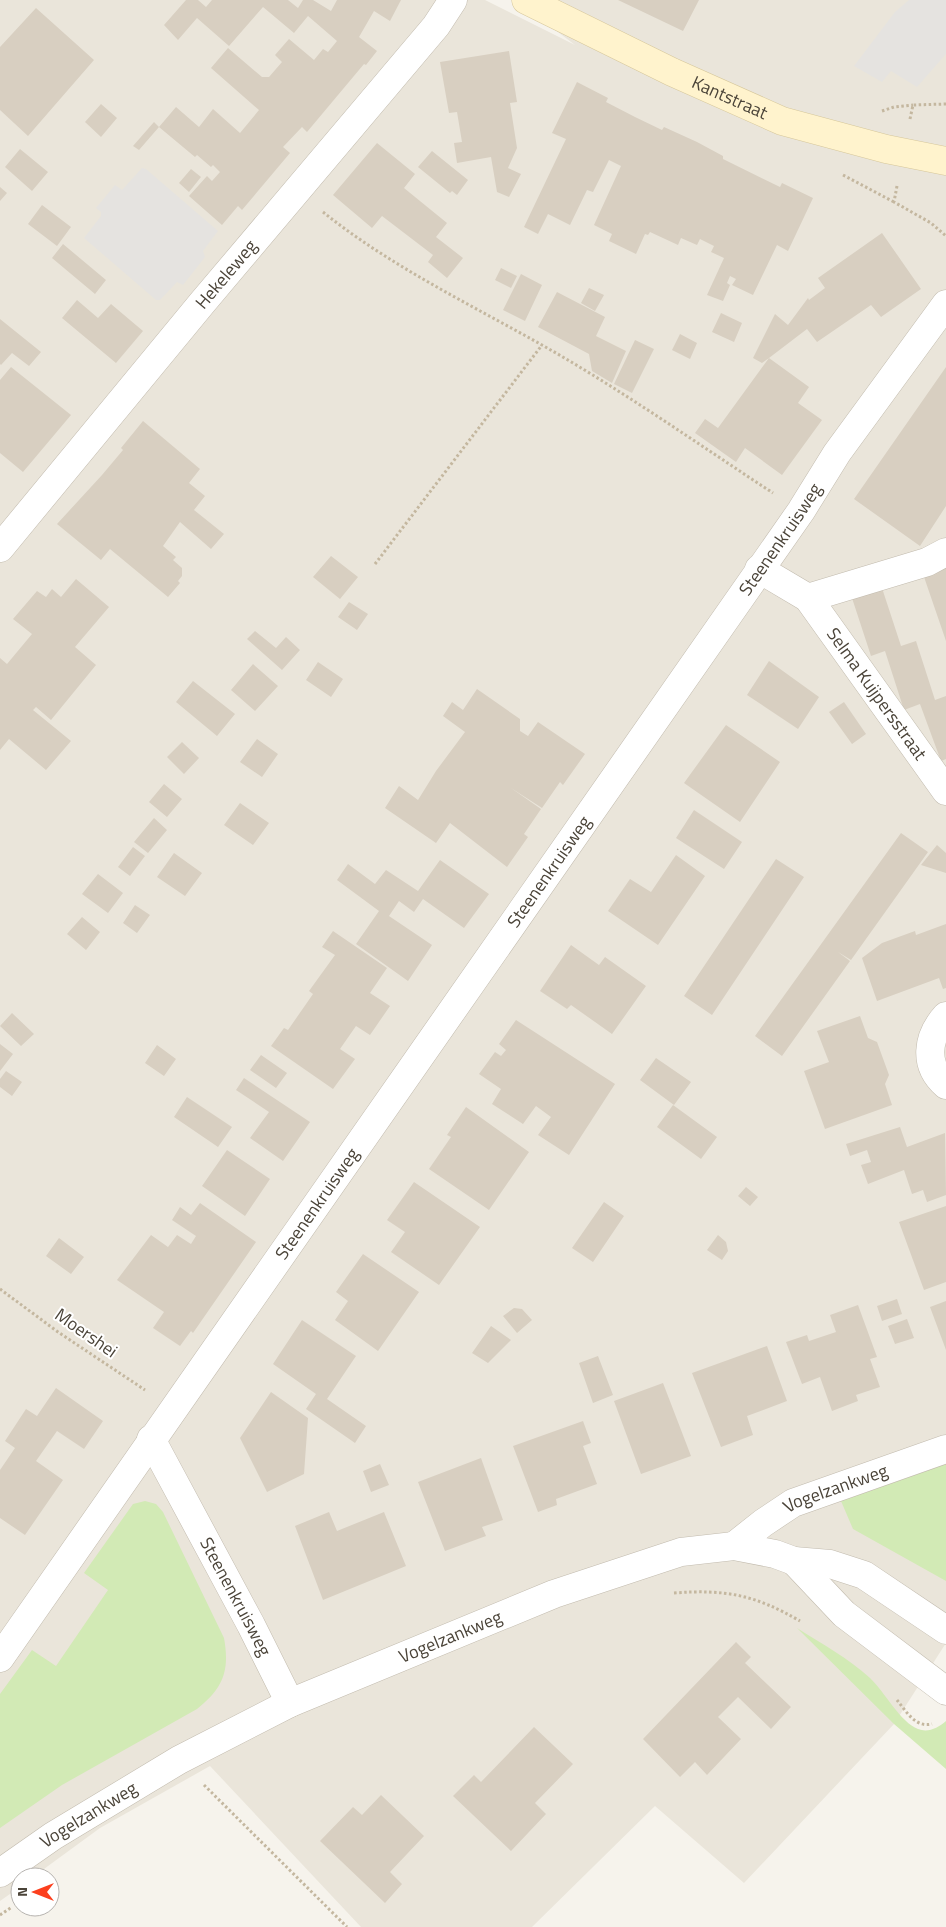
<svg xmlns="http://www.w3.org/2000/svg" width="946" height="1927" font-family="'Titillium Web',sans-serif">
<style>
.residential{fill:#eae5da}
.green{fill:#d2eab5}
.parking{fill:#e5e3e0}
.building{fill:#d8cfc1}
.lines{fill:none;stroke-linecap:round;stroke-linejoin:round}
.minor-casing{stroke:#c2bbae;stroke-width:29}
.tertiary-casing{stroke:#c2bbae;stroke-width:29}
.secondary-casing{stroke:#d6c79b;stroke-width:29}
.path{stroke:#c4b79f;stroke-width:3;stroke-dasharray:2.5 2.5;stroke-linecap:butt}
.minor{stroke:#fff;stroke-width:28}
.tertiary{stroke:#fff;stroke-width:28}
.secondary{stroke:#fff3cd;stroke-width:28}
.labels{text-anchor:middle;stroke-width:4;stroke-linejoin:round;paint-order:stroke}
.street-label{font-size:18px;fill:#4b4439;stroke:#fff}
</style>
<rect width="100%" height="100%" fill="#f6f3ec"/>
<path class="residential" d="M0,0H485L575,45L516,0H946V1643L894,1724L744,1883L655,1806L532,1927H361L210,1766L100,1828L33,1877H20V1887L0,1901Z"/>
<path class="green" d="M946,1464V1581L853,1529L841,1501Z
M145,1501L156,1504L163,1512L224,1638C230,1671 223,1688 197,1709L62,1785L0,1828V1694L32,1650L56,1666L108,1590L84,1573L133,1504Z
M797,1628C822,1644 848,1658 870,1678C884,1691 901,1723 918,1729C928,1733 938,1728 946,1721V1769L894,1724Z"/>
<path class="parking" d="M909,0H946V54L917,87L891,71L882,82L854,66L895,12Z
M142,168L146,169L218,231L203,251L205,257L183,285L177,282L160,300H156L84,238L101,216V212L96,208L115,185L122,190Z"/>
<path class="building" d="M186,0H198L206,7L212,0H288L298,8L303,0H313L331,11L337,0H401L390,21L374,11L359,37L377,51L366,65L364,64L307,132L302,127L283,147L290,153L242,210L238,206L222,225L189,196L207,176L212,181L220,172L213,165L211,167L197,155L195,157L159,127L139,150L133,146L154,122L159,127L176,107L199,127L213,109L240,133L259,110L211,68L228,48L262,77H269L282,62L275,55L289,39L314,60L323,49L328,52L337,41L308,16L294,33L263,7L229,46L197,18L178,40L164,25Z
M618,0H699L683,31Z
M36,8L94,60L28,136L0,110V47Z
M509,51L517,102L510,103L517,148L508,168L521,174L509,197L497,192L491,157L457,163L454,143L462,142L457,112L449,113L440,62Z
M577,82L608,98L606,102L635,117L662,130L664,127L697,142L723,156V159L780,187L782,183L813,198L788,251L777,245L753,295L732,285L736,279L730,276L727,283L730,285L723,301L707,295L724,258L711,252L714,246L700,239L697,245L681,238L678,245L650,232L648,235L645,234L636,254L609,241L612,234L594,225L621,166L609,160L593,192L587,190L570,225L548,214L538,234L524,227L566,139L552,133Z
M101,104L117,118L101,137L85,122Z
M377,143L415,174L404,188L447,223L436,237L463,258L447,278L428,262L433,255L382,216L372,228L333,195Z
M20,149L48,172L32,191L5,167Z
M432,151L468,180L457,195L452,191L450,193L418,167Z
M191,169L201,177L189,192L179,183Z
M0,187L7,193L0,201Z
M42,205L71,227L57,246L28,224Z
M882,233L921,289L881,317L871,305L817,342L807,329L769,358L809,387L798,403L822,420L782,475L745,448L736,462L695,433L705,419L718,428L769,358L762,363L753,358L775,314L788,325L808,298L809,300L825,288L818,278Z
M63,244L106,280L95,294L52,258Z
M501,268L517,276L511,288L495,280Z
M521,274L542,285L525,321L503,310Z
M589,288L604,295L595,311L581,303Z
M557,292L605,317L596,336L626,351L612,383L592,371L589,354L538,327Z
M77,300L98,318L111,304L143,331L116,363L62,318Z
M721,313L742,323L734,342L712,332Z
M0,319L41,352L29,366L12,353L1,365L0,364Z
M680,334L697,343L690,359L672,350Z
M635,340L654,349L632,393L614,384Z
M11,367L71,415L23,472L0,453V380Z
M946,367V506L920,546L854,499Z
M143,421L200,469L189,483L205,496L194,510L224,534L211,549L180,522L163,546L176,557L173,560L182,568V576L178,581L180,583L168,597L110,549L101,560L57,524L102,475L123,450L121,448Z
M331,556L358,577L340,599L313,577Z
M946,566V641L923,574Z
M76,579L109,607L75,647L96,665L51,720L36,707L33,710L71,741L46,770L9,739L0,750V658L7,664L32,634L13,619L37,591L46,597L52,589L61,597Z
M882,588L901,646L916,641L935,700L946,696V759L941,761L920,704L904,710L885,651L871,656L852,598Z
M349,602L368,614L357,630L338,617Z
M255,631L276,648L286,637L300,650L282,670L247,639Z
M769,661L819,697L798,729L747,695Z
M318,662L343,679L331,697L306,680Z
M253,664L278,686L255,711L231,690Z
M193,681L235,714L217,736L176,702Z
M477,689L520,719V731L528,736L538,722L585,754L563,785L560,782L542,808L511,788L541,809L524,834L528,837L507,867L450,823L436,843L385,808L399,786L418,800L436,771L465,732L443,716L452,702L463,710Z
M844,702L866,734L852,744L829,712Z
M726,725L780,762L740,822L684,783Z
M257,739L278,754L262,777L240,762Z
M182,742L199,758L184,774L167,757Z
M164,784L182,799L167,817L149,802Z
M240,803L269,823L253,845L224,825Z
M694,810L742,842L724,869L676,838Z
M154,818L167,830L148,853L134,842Z
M901,833L928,852L851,960L838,952L850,961L782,1056L755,1036Z
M937,845L946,853V873L921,865Z
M133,847L145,856L130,876L118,867Z
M174,853L202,873L185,896L157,877Z
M676,855L705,876L658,945L608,911L630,879L651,892Z
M776,859L804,877L712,1015L684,996Z
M440,860L489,894L464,928L423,899L414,912L399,901L389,916L432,945L408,981L356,944L379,911L337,880L348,864L375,884L386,870L418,891Z
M98,874L123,893L108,913L82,894Z
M135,905L150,915L137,933L123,923Z
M82,917L100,932L86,950L67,934Z
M946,924V988L943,989L939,978L877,1001L862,958L882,943L915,931L916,935Z
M333,931L387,968L370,993L390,1006L370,1035L356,1026L340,1049L355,1059L333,1089L271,1046L284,1028L288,1030L313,994L309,991L335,955L322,947Z
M571,945L599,965L605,957L646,986L612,1034L571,1005L567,1009L540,991Z
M12,1013L34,1034L21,1046L0,1026Z
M860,1016L868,1038L877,1042L889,1075L885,1084L892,1105L825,1129L804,1071L829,1062L817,1031Z
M516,1020L615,1084L569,1155L538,1135L551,1117L536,1106L523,1124L492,1104L501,1089L479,1074L495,1052L501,1056L506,1050L499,1044Z
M0,1044L13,1054L0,1071Z
M157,1045L176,1059L164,1076L145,1063Z
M261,1055L287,1073L276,1088L250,1070Z
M656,1058L691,1082L674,1105L640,1080Z
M6,1071L22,1082L12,1096L0,1087V1079Z
M244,1078L310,1122L283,1161L250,1138L269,1112L236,1090Z
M187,1097L232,1127L218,1147L174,1117Z
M673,1105L717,1137L701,1159L657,1127Z
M466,1107L529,1152L489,1210L429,1169L451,1137L447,1135Z
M900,1127L907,1147L945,1133L946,1195L927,1202L923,1190L912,1194L904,1170L868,1184L861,1165L871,1162L867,1150L850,1156L846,1144Z
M227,1150L270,1179L245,1216L202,1186Z
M414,1182L480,1227L439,1285L391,1252L405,1232L387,1220Z
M746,1187L758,1197L750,1206L738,1196Z
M604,1202L624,1216L593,1262L572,1248Z
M200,1203L256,1242L193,1333L191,1331L180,1346L153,1328L164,1312L117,1280L151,1235L168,1247L177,1235L191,1244L196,1236L172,1220L180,1207L191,1215Z
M946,1206V1282L924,1290L899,1222Z
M718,1235L726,1242L728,1251L722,1260L707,1250Z
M59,1238L84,1257L71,1274L46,1256Z
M363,1254L419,1292L378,1351L335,1320L348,1301L336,1292Z
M897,1299L902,1314L882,1321L877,1306Z
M946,1301V1350L930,1307Z
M858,1305L877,1357L870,1359L880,1387L856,1395L858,1401L832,1411L820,1377L802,1384L786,1342L807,1335L809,1341L836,1332L830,1315Z
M514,1308L522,1309L532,1320L517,1333L503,1316Z
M907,1319L914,1338L895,1344L888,1326Z
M302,1320L356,1356L327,1399L366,1426L355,1443L306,1409L316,1394L273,1364Z
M491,1326L511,1340L488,1363L472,1353Z
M767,1346L787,1401L747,1416L753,1435L721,1447L692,1373Z
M598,1356L613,1395L593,1403L579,1363Z
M663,1383L691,1456L641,1474L614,1401Z
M56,1388L103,1421L84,1449L57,1431L36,1461L63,1480L25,1535L0,1518V1470L15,1448L5,1441L26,1409L37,1416Z
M271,1392L308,1418L304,1474L267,1492L240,1438Z
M583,1421L591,1443L583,1446L597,1484L556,1499L557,1505L538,1512L513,1446Z
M481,1458L503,1520L482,1527L486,1536L445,1551L418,1482Z
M380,1464L389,1485L371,1492L363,1471Z
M329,1512L337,1531L384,1512L406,1566L323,1600L295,1526Z
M736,1642L751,1657L745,1663L791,1707L771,1729L738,1697L718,1717L741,1739L707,1775L695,1762L680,1777L643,1739Z
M534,1727L573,1764L535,1803L546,1814L511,1851L453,1796L474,1775L481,1782Z
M381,1795L424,1836L390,1872L402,1884L385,1903L320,1841L353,1807L362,1815Z"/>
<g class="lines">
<defs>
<g id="minor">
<path id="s1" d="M0,548L202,303L436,26L453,0"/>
<path id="s2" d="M759,569L808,598L946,791"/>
<path d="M808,598L927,562L946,552"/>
<path d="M946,1016C927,1037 923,1065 946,1085"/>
<path id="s3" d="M151,1439L251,1625L290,1703"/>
<path id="s4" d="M734,1546L763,1523L793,1503L946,1449"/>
<path id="s5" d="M0,1658L801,511L837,453L946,304"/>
</g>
<g id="tertiary">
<path d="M794,1561L844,1614L946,1691"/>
<path id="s6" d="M0,1873L53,1836L179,1760L290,1703L554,1594L681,1552L734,1546L775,1554L794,1561L830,1564L864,1575L946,1630"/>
</g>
<g id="secondary">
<path id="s7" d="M526,0L672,72L782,121L886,149L946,161"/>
</g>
</defs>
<use href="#minor" class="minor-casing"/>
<use href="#tertiary" class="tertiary-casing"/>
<use href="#secondary" class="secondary-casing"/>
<path class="path" d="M882,111L894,107L913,105
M910,119L913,105L946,104
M843,175L894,202
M897,186L894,202L931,223L946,236
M323,212C394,269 478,308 556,353C630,396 701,446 773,493
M375,564L542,345
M0,1289L58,1332L145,1390
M674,1593C726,1589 755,1595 800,1621
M897,1700C906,1711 915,1728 932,1724
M204,1785L347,1927
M0,1915L12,1907"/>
<use href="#minor" class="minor"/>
<use href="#tertiary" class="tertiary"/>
<use href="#secondary" class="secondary"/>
</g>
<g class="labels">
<g class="street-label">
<text dy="6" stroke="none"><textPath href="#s7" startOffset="226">Kantstraat</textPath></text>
<text dy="6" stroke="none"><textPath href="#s1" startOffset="355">Hekeleweg</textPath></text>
<text dy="6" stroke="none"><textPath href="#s5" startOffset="1364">Steenenkruisweg</textPath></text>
<text dy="6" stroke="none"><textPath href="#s2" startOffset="175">Selma Kuijpersstraat</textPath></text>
<text dy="6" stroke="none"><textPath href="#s5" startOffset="959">Steenenkruisweg</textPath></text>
<text dy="6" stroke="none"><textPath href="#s5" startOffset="554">Steenenkruisweg</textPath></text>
<text transform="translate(86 1333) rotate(35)" y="6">Moershei</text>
<text dy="6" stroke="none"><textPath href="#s4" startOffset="118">Vogelzankweg</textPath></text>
<text dy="6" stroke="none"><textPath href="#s3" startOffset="179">Steenenkruisweg</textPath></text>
<text dy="6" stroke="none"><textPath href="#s6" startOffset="510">Vogelzankweg</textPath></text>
<text dy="6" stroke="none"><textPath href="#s6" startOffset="106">Vogelzankweg</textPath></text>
</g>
</g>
<g transform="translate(35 1892) rotate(270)"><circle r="24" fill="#ffffff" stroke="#b7b4b0"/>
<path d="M0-4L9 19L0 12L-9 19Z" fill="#fc3f1d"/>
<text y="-8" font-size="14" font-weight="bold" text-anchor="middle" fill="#4b4439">N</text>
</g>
</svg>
